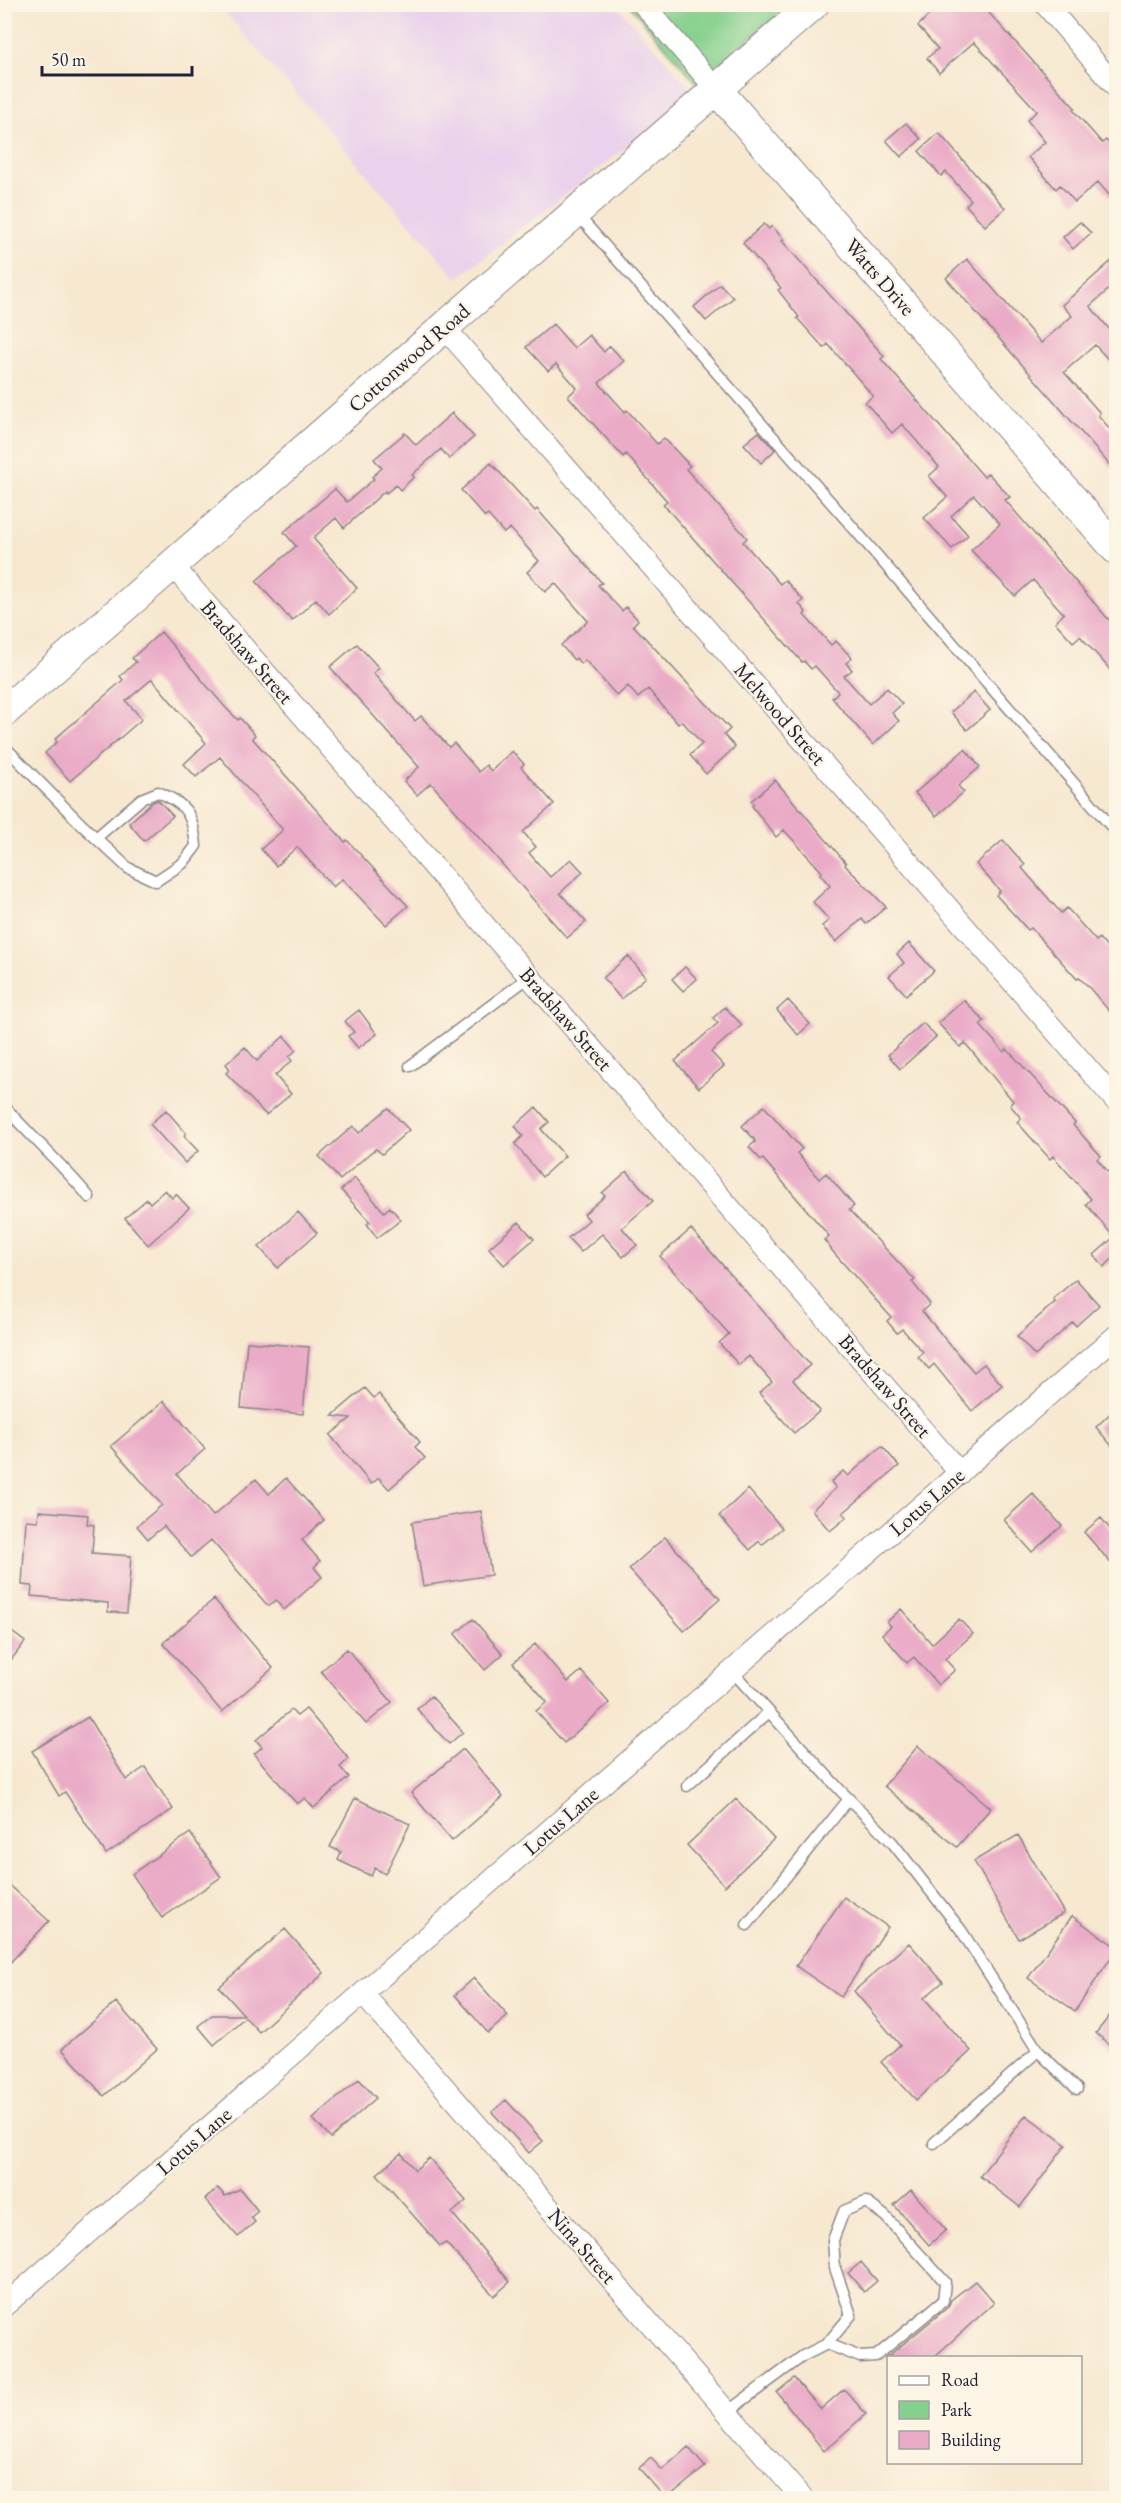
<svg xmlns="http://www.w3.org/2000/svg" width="1121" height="2503" font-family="'EB Garamond',serif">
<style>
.built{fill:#ead1ec}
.green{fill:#86d08d;stroke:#547964;stroke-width:1.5}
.building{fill:#eaabc7}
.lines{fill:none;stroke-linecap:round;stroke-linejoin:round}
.lane-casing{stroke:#8c8586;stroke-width:13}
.street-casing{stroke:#8c8586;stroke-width:23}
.secondary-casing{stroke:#8c8586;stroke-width:32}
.lane{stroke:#fff;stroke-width:10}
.street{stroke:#fff;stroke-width:21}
.secondary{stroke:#fff;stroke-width:30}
.labels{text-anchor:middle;stroke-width:4.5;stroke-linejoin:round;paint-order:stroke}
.street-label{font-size:21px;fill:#22223b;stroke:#fcf5e5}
</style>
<rect width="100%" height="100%" fill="#fcf5e5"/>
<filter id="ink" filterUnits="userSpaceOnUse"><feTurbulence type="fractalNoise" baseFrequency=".0167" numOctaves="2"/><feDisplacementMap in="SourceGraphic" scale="12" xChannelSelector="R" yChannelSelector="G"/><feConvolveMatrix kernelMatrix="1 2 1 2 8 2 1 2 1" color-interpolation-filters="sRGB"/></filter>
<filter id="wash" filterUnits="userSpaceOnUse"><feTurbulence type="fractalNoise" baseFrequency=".008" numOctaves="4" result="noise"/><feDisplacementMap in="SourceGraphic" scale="24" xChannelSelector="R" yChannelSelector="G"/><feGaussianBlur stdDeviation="1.35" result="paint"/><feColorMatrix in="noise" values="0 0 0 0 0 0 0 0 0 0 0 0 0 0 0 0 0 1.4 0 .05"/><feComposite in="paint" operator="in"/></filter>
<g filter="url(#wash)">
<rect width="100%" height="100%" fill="#f7e8d0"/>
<path class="built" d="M219,5H616L696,94L457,278Z"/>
<path class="green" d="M629,5H789L697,83Z"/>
<g id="blocks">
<path class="building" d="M940,4H981L1075,108L1073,110L1102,143L1106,140L1116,153V203L1098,182L1075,202L1060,185L1056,189L1028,157L1045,142L1027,120L1037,111L974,42L939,73L927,58L938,49L918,26Z
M906,123L921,139L901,157L886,140Z
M939,133L1005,208L985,226L966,205L971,200L946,172L941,176L919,151Z
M1080,222L1091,233L1073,249L1063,237Z
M764,224L769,229L772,226L784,240L782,241L884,356L881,359L984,477L988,473L1010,497L1005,500L1109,620L1116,614V676L1080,636L1073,642L1055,622L1064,614L1033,580L1015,596L971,550L1000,524L974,495L951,516L968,535L952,549L924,518L947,497L929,476L939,467L902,424L892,433L865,402L873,396L828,344L824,348L797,318L799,317L778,290L781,288L743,243Z
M1116,257V283L1090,306L1116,337V368L1095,345L1064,372L1100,413L1098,415L1116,436V472L946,278L967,259L1041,343L1072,316L1062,305Z
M720,284L733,298L706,321L694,307Z
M553,324L574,348L589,335L604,352L610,346L624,361L599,383L625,412L627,410L657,444L664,438L690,466L686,469L747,538L743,542L780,584L785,580L803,600L799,604L806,612L804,615L831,645L836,641L852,658L846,663L852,670L844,676L869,704L887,688L902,704L892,713L899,721L873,745L832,698L838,692L815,666L811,669L804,661L802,662L663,504L667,501L626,454L623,457L568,396L577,388L556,364L548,371L526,347Z
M452,413L474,437L449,459L441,449L412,475L414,477L400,490L396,485L386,493L385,491L344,528L336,518L313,538L357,588L329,614L316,599L292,621L256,581L296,546L284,532L335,489L347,502L374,479L372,477L382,468L374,459L405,433L416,445Z
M759,432L775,450L761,463L744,444Z
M491,463L535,511L537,509L602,583L598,585L622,611L626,607L638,620L633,625L730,729L724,735L735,747L706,774L690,755L702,744L682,721L678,724L648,689L638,698L628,686L617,696L585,660L581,664L576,658L574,660L561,645L588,621L555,583L545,592L527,572L539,561L510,528L504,533L488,515L485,517L461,490Z
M161,632L225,707L238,720L240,718L255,735L252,738L345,842L347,840L408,906L386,925L342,879L333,887L297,847L276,866L261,849L283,830L220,757L196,777L184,764L206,743L152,679L126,701L142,719L70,781L45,753L57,742L55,739L123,680L120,676L136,662L132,658Z
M357,644L379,668L373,673L415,721L421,716L449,747L454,743L479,772L486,765L491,771L512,751L524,764L521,767L554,804L523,832L536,847L529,853L550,877L571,859L583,872L560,893L586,922L567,938L431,783L417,795L404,781L419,767L330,667Z
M974,692L990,710L967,730L951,712Z
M965,749L980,767L958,786L964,792L936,816L915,793Z
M775,780L846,863L845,865L886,907L866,924L862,919L836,942L822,926L829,920L813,902L830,886L820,874L822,872L784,830L776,837L752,806L754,804L751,801Z
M158,800L173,816L144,841L129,823L151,803Z
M1003,840L1025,865L1022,868L1061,913L1067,908L1096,941L1099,938L1116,958V1019L1087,985L1079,978L1077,979L1031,928L1028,930L996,895L1000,891L976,864Z
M909,943L934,971L906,995L889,976L904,963L897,954Z
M628,956L646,977L621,999L603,978Z
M685,967L697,979L683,991L672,979Z
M788,1000L810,1024L798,1035L777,1010Z
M964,1000L984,1021L980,1025L1004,1052L1007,1049L1075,1123L1073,1125L1101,1156L1097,1159L1116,1181V1256L1104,1267L1094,1255L1114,1237L1086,1204L1091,1199L1053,1156L1050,1159L1017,1122L1021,1118L1010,1105L1013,1101L965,1043L960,1047L938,1023Z
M725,1007L742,1025L711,1052L724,1066L699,1088L675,1061L718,1023L713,1018Z
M359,1010L377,1034L358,1048L348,1036L354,1032L345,1021Z
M923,1023L936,1037L900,1069L888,1055Z
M284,1036L296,1050L289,1057L292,1061L275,1075L291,1094L266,1115L226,1073L230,1069L226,1064L245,1047L257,1061Z
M764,1106L802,1149L797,1153L819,1179L826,1173L854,1206L849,1210L915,1280L912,1282L930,1304L922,1311L951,1346L974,1372L984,1364L1002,1385L972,1411L934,1364L929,1369L918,1357L923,1352L902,1329L897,1333L887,1321L891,1317L834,1253L824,1240L829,1236L763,1159L761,1160L749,1147L755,1142L754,1139L742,1126Z
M536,1107L549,1122L541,1129L565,1156L542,1177L515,1144L523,1136L515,1126Z
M388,1108L409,1130L382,1154L376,1149L371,1152L340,1180L319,1156L353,1126L359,1133Z
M166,1110L186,1133L184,1136L198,1151L185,1163L150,1124Z
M627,1171L653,1201L622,1228L637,1245L623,1257L602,1234L581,1252L568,1238L589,1220L584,1214L605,1196L602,1193Z
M355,1178L384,1212L390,1207L401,1220L377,1238L367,1224L370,1222L341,1190Z
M165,1190L172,1198L176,1194L189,1208L148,1245L125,1218L147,1199L150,1203Z
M298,1212L317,1233L278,1268L259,1247Z
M519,1222L534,1239L504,1265L489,1248Z
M691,1229L810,1365L793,1380L820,1411L794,1433L759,1393L772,1382L749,1356L739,1365L719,1343L729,1334L660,1256Z
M1076,1279L1099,1305L1076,1326L1073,1322L1035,1356L1017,1336L1055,1302L1053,1299Z
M247,1342L309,1347L303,1414L241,1408Z
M365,1388L374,1398L379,1394L420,1442L415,1447L425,1458L389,1489L379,1478L371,1484L330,1435L351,1418L332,1416Z
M164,1401L205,1449L177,1474L213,1516L256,1479L269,1494L286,1478L324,1520L302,1540L320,1561L314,1567L322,1577L284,1610L276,1600L268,1606L211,1540L191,1557L164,1526L148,1539L137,1526L162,1505L111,1446Z
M1116,1408V1451L1096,1427Z
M882,1446L899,1466L843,1513L847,1517L830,1531L812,1510L836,1488L831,1482L843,1471L848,1476Z
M748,1489L782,1528L762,1545L759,1541L750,1550L719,1516Z
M1033,1494L1062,1526L1032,1552L1004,1520Z
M39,1511L88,1515L87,1524L94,1525L92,1553L131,1556L127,1613L108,1612V1603L31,1596L32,1586L22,1585L26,1520L38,1521Z
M481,1511L491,1575L423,1586L412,1522Z
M1101,1518L1116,1536V1569L1084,1532Z
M665,1537L720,1599L684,1631L629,1569Z
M214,1599L273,1668L222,1712L163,1643Z
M901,1609L932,1644L959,1619L973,1634L945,1659L955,1670L938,1685L914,1657L907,1663L882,1634L891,1626L887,1622Z
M473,1619L503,1654L485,1670L455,1634Z
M4,1626L25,1642L4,1669Z
M535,1644L568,1682L581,1671L609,1703L564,1743L536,1711L547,1702L513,1663Z
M347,1649L392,1702L366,1724L321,1671Z
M431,1696L463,1732L449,1744L417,1709Z
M306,1709L349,1759L340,1767L349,1777L314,1808L305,1798L297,1804L254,1754L262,1747L256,1740L291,1710L297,1716Z
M88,1717L126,1780L145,1767L173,1809L106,1854L65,1792L59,1796L32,1751Z
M918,1746L991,1808L957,1847L884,1786Z
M463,1749L503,1797L452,1841L411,1793Z
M355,1798L410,1824L385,1874L375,1868L371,1876L338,1860L341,1852L330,1847Z
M736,1799L774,1839L725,1886L687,1845Z
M190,1833L221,1877L162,1918L132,1874Z
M1018,1835L1064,1913L1019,1939L974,1861Z
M4,1880L49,1921L4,1969Z
M844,1897L888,1927L841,1997L796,1966Z
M1072,1916L1116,1947V1950L1075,2011L1028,1978Z
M285,1929L324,1973L259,2032L245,2017L214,2045L198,2026L212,2015H244L219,1987Z
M909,1943L943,1982L924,1998L971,2051L916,2100L881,2062L900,2045L854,1991Z
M474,1978L508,2016L488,2033L455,1995Z
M116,2002L157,2049L104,2096L62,2049Z
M1116,2008V2051L1096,2033Z
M359,2079L376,2098L331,2138L313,2119Z
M506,2100L543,2141L529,2153L492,2112Z
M1026,2115L1066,2145L1020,2207L980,2176Z
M401,2153L415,2170L429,2158L466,2201L452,2213L510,2282L494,2296L446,2243L440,2246L377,2174Z
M218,2188L225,2196L240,2189L258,2211L251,2217L255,2222L238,2237L205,2199Z
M911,2190L946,2230L929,2245L894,2205Z
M861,2262L877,2281L864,2292L848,2273Z
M975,2281L994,2303L933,2358H886L948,2307L951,2300Z
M794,2378L821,2409L844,2389L866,2414L824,2451L777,2392Z
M688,2447L705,2467L666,2499L639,2468L651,2458L662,2470Z"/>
</g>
</g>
<g filter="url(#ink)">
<use href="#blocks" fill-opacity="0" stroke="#8c8586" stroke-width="1.5"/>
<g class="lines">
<defs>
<path id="lane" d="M576,213L849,523L1116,832
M4,746L82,825L128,868L156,881L183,863L196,846C193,815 187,804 158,792L141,799L96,838
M410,1066L529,977
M4,1106C32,1138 63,1165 89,1197
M732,1671L840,1790L892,1842L961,1930L1038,2051L1077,2089
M687,1786L769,1712
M747,1925L849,1799
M934,2143L1038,2051
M727,2412L803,2356L827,2344L851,2315L835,2268L833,2240L844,2211L866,2202L885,2216L945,2282L943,2301L876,2356L860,2357L827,2344"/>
<path id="street" d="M643,4L717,90
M1045,4L1116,87
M444,327L1116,1101
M172,565L960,1473
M363,1994L802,2498
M4,2306L1116,1336"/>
<path id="secondary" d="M717,90L1116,549
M4,712L814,4"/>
</defs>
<use href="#lane" class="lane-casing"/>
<use href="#street" class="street-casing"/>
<use href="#secondary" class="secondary-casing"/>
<use href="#lane" class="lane"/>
<use href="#street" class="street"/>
<use href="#secondary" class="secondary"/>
</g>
</g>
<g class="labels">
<g class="street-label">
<text transform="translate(880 277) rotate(49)" y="7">Watts Drive</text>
<text transform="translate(409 358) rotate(-41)" y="7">Cottonwood Road</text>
<text transform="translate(247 652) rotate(49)" y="7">Bradshaw Street</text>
<text transform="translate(780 714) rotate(49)" y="7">Melwood Street</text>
<text transform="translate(566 1019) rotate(49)" y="7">Bradshaw Street</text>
<text transform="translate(885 1386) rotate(49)" y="7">Bradshaw Street</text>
<text transform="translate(927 1502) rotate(-41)" y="7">Lotus Lane</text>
<text transform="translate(561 1821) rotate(-41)" y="7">Lotus Lane</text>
<text transform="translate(194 2141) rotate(-41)" y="7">Lotus Lane</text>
<text transform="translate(582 2246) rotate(49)" y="7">Nina Street</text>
</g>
</g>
<rect width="1121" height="2503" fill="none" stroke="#fcf5e5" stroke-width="24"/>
<rect x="887" y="2356" width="195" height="108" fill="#fcf5e5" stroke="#a5a1a1" stroke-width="1.5"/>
<rect x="899" y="2376" width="30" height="9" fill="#ffffff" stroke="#a5a1a1" stroke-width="1.5"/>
<text x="941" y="2386" font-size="18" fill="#22223b">Road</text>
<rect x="899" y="2401" width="30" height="18" fill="#86d08d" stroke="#a5a1a1" stroke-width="1.5"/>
<text x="941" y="2416" font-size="18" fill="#22223b">Park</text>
<rect x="899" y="2431" width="30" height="18" fill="#eaabc7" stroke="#a5a1a1" stroke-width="1.5"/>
<text x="941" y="2446" font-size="18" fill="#22223b">Building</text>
<path d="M42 66v9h150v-9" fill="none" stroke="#22223b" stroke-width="3"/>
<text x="51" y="66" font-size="18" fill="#22223b" stroke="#fcf5e5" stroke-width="4.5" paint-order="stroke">50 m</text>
</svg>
